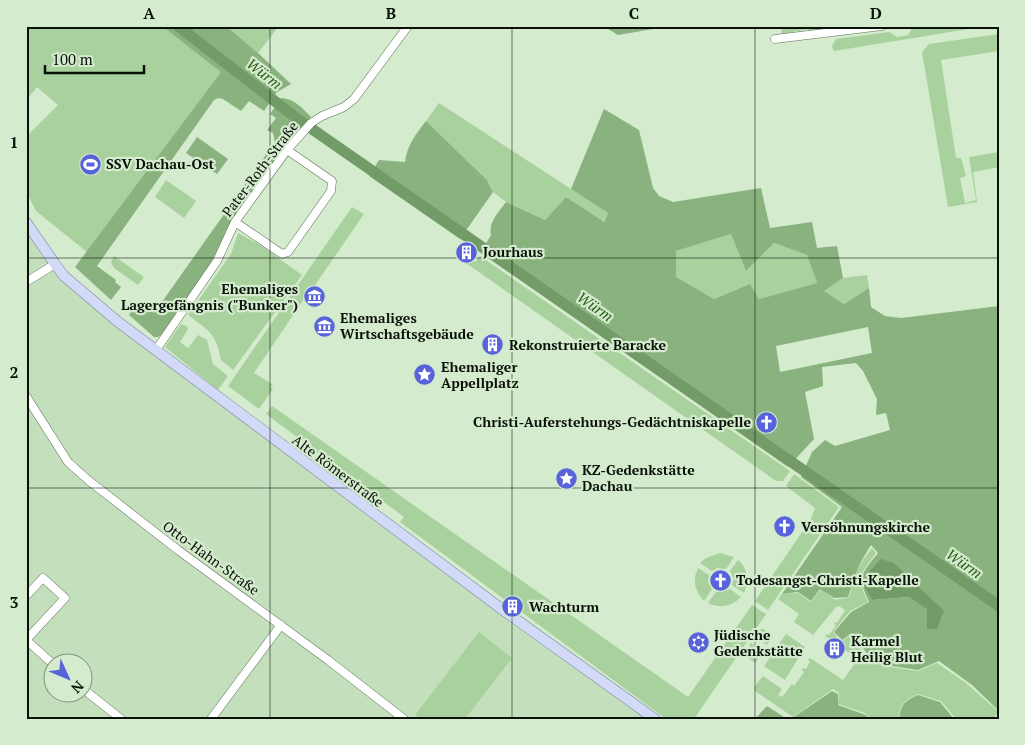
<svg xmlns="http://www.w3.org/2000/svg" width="1025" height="745" font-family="'PT Serif',serif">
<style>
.built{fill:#c4dfbc;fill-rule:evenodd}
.green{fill:#a9d19d}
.forest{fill:#89b27e;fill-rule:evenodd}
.water{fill:#739b68}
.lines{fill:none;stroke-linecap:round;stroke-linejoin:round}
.river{stroke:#739b68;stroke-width:11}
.minor-casing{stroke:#5a6e55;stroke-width:9}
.major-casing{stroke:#7a84a1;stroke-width:11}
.minor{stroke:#fff;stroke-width:8}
.major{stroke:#d3daf8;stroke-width:10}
.grid{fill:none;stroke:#0a1108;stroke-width:1;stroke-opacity:0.55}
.labels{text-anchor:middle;stroke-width:4.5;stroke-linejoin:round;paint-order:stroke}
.poi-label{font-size:14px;font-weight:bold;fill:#0a1108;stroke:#d4ebce;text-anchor:start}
.street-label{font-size:14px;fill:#0a1108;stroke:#d4ebce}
.water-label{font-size:15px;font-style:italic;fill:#295d17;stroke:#d4ebce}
.neatline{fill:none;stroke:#0a1108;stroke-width:2}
.grid-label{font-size:16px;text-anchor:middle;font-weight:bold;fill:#0a1108}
</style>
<rect width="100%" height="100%" fill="#d4ebce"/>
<path class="built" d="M26,220L31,229L87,297L647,719H26ZM52,662H82V692H52Z"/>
<path class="green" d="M26,26H162L222,71L87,252L36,211L26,191V137L58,105L37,87L26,101Z
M226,26H279L258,53Z
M781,26H843V28L809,33L808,29L782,34Z
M918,26H987L834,51L832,46L836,39L889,32L897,37L908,35L913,27Z
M999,34V51L941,60L956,158H961L966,176L960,178L965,203L976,200L969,157L999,152V167L973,172L977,202L948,207L922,52L929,44Z
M439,103L608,213L603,222L566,197L545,220L506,202L493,192L487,180L426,121Z
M166,180L196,201L184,218L155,197Z
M352,207L364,214L313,288L312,287L254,373L272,384L271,387L273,389L259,409L228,386Z
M238,233L260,245L302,275L233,370L221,360C216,333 209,331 188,315L231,254Z
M731,234L746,271L774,243L807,255L817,283L759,299L750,284L714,299L675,277L676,251Z
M114,256L144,277L138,285L114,268L111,262Z
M480,256L790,471L783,481H776L466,263L469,258L475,262Z
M867,275L869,288L844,304L824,291L843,278Z
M181,324L187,326L188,329L180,342L188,348L198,335L207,340L213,364L228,376L218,390L165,347Z
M272,406L688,697L752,605L766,614L694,719H666L400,522L404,517L266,414Z
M794,474L839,507L768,610L755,601L811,519L815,508L786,486Z
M872,548L876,553C860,574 856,577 868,602L850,611L833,632L837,637L842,641L852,634L866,657L884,666L918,671L937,663L966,683L999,712L993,719H956L941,701L918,694C905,700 898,704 900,719H871L865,713L838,704L839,693L833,689L793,717L755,691L754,687L763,676L782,689L778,695L782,697L792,684L794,686L804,672L802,670L803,668L806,669L810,662L808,660L810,658L843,680L858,659L825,636L827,634L829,635L836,625L834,624L835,622L837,623L845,610L839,606L836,607L813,635L794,622L799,614L778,599L782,594L798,593L811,602L821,589L835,600L849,597L859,565Z
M720,553L734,557L726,569L717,568L712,571L700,563L706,558Z
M738,560C748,568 749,581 744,593L732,585L734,579L730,571Z
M698,568L709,575L708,582L712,589L704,601C695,591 692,580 698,568Z
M730,589L741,597C732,606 721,609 708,603L716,592H722Z
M762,628L773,636L767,645L755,637Z
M479,632L512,658L465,719H420L415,715Z
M786,634L805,647L785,680L764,666Z
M751,643L764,651L755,663L744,655Z"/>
<path class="forest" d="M162,26H226L258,53L291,84L277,92L264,111L249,101L241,111L223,99L218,98L214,100L97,266L116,280L115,282L121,287L111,300L75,267L221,72Z
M603,26H612L615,29L633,26H671L618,35Z
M281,98C294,98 302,108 311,117L295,132L229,225L207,271L161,335L158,337H154L129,315L133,309L141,314L149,304L157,309L275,142L273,133L267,130L276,118L270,114Z
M604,109L639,130L653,188L659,196L673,202L761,188L770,228L812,222L817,248L837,246L843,278L824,291L844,304L869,288L871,307L885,316L901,318L999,306V711L972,685L939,661L918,670L885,665L868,655L852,633L842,640L834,632L851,612L869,602C857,576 861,574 878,553L871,545L859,565L848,597L834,598L820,589L811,601L798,592L782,594L842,507L801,477L812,452L825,440L835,446L890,430L886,413L876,415L877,399L863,371L856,363L822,367L823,386L805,392L814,439L788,467L481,252L491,235C488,222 499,212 506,202L545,220L566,197L604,222L608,213L571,189ZM731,234L746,271L774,243L807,255L817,283L759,299L750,284L714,299L676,277V251ZM868,327L872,353L780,372L776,346ZM894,563L943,617L909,597L872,600Z
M426,121L487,180L493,192L460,239L369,176L379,160L405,162C407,145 416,134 426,121Z
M197,137L228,159L217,174L186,153Z
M832,691L838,694V705L866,715L870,719H791Z
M918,695L940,702L954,719H900C899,705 906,700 918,695Z
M767,706L787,719H755Z"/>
<path class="water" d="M881,559L894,563L944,611L937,629H927V609L909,597L872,600L864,585L868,573Z"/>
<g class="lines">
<path class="river" d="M178,26L299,120L999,606"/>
<defs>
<path id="minor" d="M775,39L882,26
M235,222L282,254L288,252L331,191L332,181L287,150
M26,282L55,264
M156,350L217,261L235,222L287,150L311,123L322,116L344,107L354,99L408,26
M26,396L68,462L88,480L178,550L328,660L404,719
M26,596L43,578L65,598L26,640L52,663
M82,688L121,719
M211,719L281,625"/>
<path id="major" d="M26,222L55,264L64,276L117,321L503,610L655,719"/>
</defs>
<use href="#minor" class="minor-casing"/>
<use href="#major" class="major-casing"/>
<use href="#minor" class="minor"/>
<use href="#major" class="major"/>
</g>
<path class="grid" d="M270,26V719M512,26V719M755,26V719M26,258H999M26,488H999"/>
<defs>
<symbol id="stadium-disc" viewBox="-11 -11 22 22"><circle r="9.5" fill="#5763da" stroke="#d4ebce"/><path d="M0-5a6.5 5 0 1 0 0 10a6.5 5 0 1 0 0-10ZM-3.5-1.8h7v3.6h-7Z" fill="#fff"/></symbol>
<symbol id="building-disc" viewBox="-11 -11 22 22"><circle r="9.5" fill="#5763da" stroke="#d4ebce"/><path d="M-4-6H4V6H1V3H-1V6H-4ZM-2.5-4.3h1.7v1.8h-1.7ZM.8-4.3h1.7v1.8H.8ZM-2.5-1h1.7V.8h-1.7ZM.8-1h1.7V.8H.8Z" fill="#fff"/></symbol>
<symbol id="museum-disc" viewBox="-11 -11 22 22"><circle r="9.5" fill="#5763da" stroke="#d4ebce"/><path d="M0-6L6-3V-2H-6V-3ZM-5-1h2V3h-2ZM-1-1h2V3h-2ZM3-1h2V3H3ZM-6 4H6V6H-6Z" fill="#fff"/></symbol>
<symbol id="sight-disc" viewBox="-11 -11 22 22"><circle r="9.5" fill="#5763da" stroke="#d4ebce"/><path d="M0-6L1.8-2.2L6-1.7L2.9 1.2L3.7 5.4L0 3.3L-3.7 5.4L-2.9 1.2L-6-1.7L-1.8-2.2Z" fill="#fff"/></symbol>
<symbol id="church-disc" viewBox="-11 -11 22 22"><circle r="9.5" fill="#5763da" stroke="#d4ebce"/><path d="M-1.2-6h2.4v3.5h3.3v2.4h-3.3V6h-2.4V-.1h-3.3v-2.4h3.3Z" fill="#fff"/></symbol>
<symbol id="synagogue-disc" viewBox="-11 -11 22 22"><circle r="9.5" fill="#5763da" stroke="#d4ebce"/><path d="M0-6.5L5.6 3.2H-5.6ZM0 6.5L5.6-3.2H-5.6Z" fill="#fff"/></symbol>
</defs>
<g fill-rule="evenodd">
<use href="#stadium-disc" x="78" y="152" width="25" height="25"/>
<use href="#building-disc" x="454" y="240" width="25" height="25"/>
<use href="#museum-disc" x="302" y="284" width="25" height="25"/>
<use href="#museum-disc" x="312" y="314" width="25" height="25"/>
<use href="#building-disc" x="480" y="332" width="25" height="25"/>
<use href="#sight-disc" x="412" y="362" width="25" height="25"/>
<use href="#church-disc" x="754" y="410" width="25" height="25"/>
<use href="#sight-disc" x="554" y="466" width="25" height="25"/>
<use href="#church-disc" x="772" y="514" width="25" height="25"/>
<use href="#church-disc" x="708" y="568" width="25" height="25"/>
<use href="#building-disc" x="500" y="594" width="25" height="25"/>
<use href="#synagogue-disc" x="686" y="630" width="25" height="25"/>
<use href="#building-disc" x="822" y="636" width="25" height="25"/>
</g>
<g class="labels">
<g class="poi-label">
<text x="106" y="169">SSV Dachau-Ost</text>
<text x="483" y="257">Jourhaus</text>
<text x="298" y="294" text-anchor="end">Ehemaliges<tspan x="298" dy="16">Lagergefängnis ("Bunker")</tspan></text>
<text x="340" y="323">Ehemaliges<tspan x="340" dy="16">Wirtschaftsgebäude</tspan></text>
<text x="509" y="350">Rekonstruierte Baracke</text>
<text x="441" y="372">Ehemaliger<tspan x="441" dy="16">Appellplatz</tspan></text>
<text x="751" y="427" text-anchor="end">Christi-Auferstehungs-Gedächtniskapelle</text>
<text x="582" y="475">KZ-Gedenkstätte<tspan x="582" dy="16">Dachau</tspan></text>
<text x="801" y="532">Versöhnungskirche</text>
<text x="736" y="585">Todesangst-Christi-Kapelle</text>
<text x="529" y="612">Wachturm</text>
<text x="714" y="640">Jüdische<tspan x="714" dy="16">Gedenkstätte</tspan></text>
<text x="851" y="646">Karmel<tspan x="851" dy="16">Heilig Blut</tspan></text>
</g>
<g class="street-label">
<text transform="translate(260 169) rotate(-53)" y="5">Pater-Roth-Straße</text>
<text transform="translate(338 471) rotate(37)" y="5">Alte Römerstraße</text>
<text transform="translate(211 558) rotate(36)" y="5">Otto-Hahn-Straße</text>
</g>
<g class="water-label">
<text transform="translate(264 74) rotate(38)" y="5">Würm</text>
<text transform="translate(595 307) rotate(35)" y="5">Würm</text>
<text transform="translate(964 564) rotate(35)" y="5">Würm</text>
</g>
</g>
<rect width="1025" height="745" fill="none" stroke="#d4ebce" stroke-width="55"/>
<g transform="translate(68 678) rotate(134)"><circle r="24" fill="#d4ebce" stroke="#83947f"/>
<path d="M0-4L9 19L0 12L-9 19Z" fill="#5763da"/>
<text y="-8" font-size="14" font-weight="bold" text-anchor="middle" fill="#0a1108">N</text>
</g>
<path d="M45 65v8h99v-8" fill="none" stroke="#0a1108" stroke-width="2.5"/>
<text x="52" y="65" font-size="15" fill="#0a1108" stroke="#d4ebce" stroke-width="4" paint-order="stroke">100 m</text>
<rect x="28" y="28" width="970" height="690" class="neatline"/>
<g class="grid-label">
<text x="149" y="19">A</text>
<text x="391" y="19">B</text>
<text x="634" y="19">C</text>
<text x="876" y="19">D</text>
<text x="14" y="148">1</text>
<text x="14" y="378">2</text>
<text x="14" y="608">3</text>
</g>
</svg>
